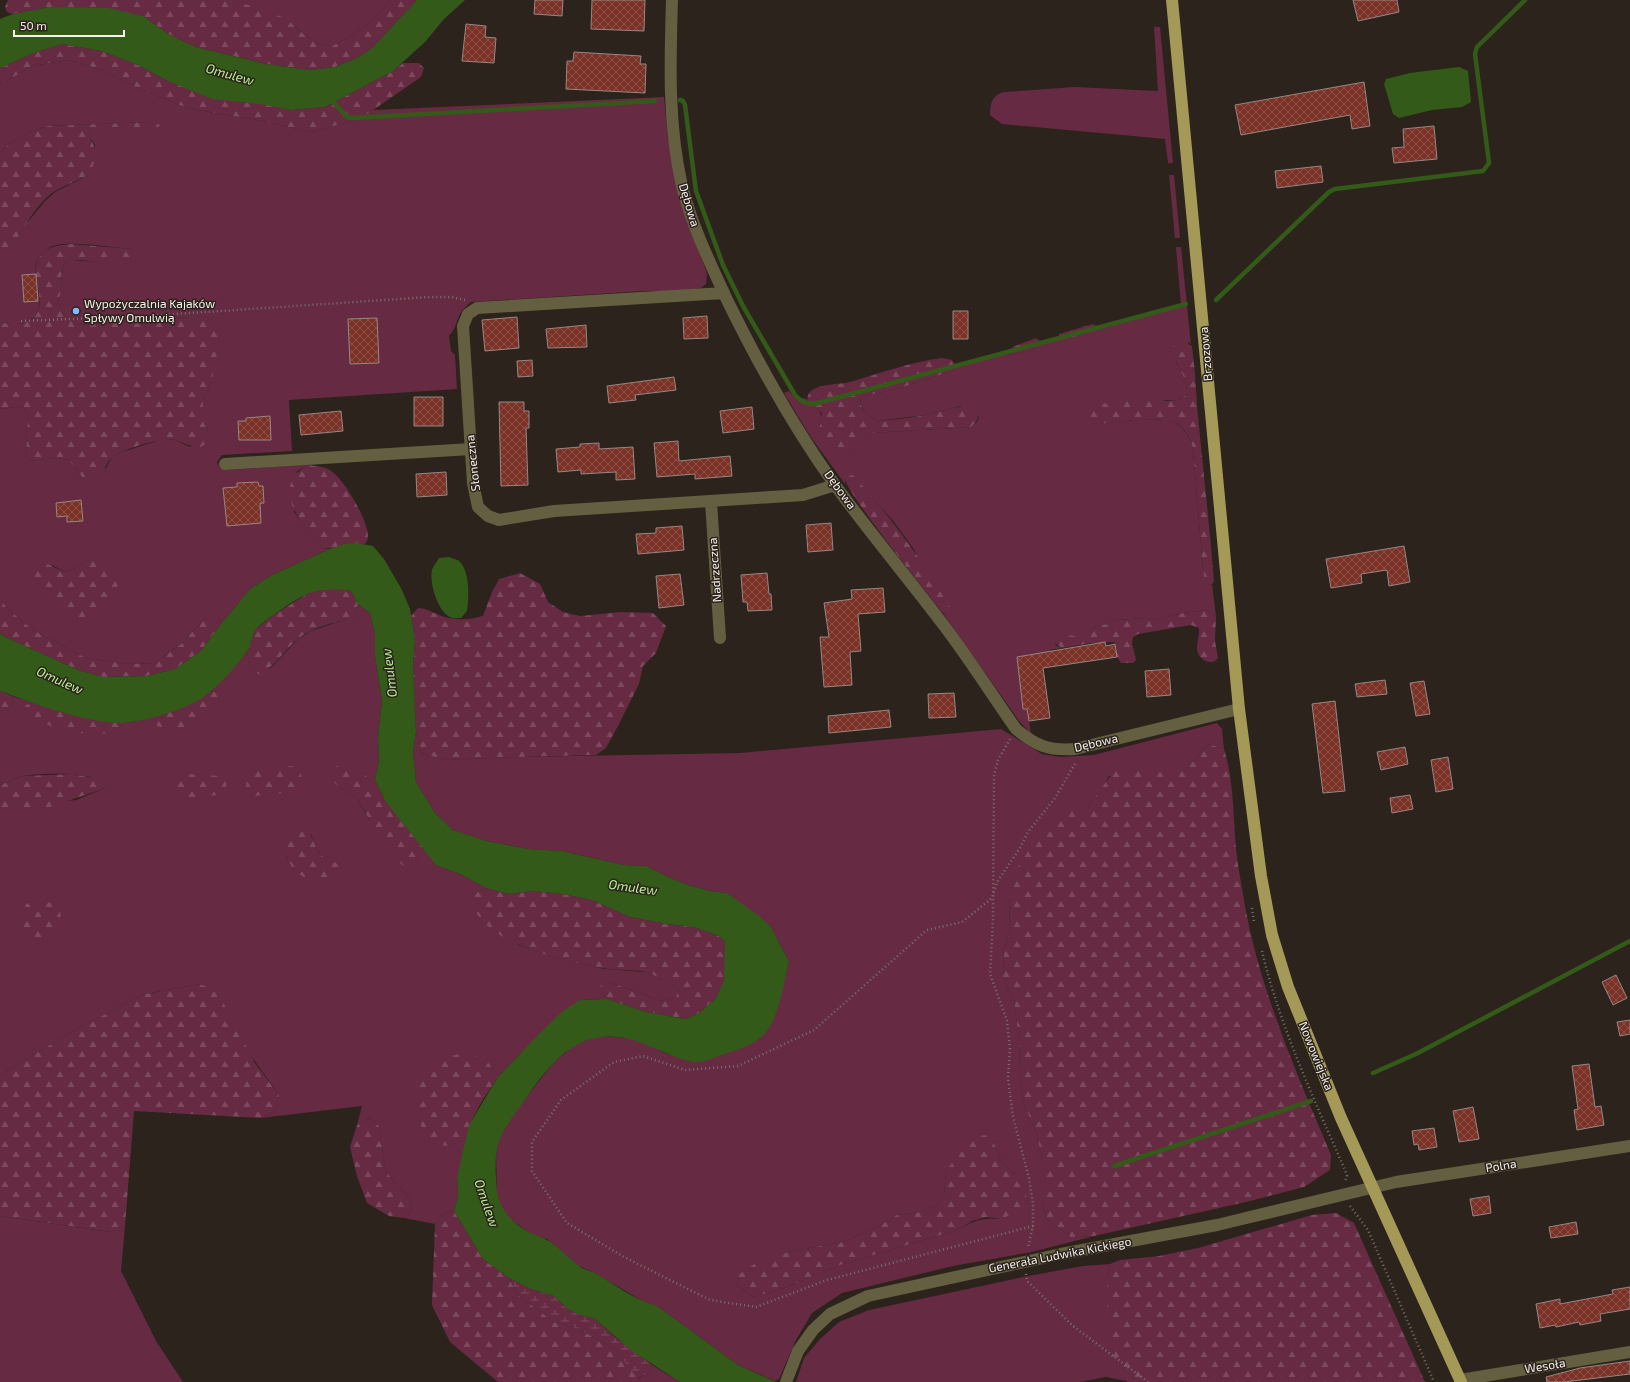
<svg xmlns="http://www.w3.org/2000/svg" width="1630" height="1382" font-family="'Exo 2',sans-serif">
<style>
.grass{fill:#672a43;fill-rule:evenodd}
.forest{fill:url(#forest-firs)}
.wetland{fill:url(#wetland-marsh)}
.water{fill:#345a19}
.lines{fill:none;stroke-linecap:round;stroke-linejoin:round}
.stream{stroke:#345a19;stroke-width:4.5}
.building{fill:url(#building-cross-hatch);stroke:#968785}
.path{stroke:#79726c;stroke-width:2.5;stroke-dasharray:1 3;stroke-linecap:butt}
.minor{stroke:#645f40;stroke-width:12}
.major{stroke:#a49957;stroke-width:12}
.poi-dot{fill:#85bbfb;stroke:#2b231c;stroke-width:1.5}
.labels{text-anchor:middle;stroke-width:3;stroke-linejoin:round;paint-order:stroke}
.street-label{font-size:12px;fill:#f5f0eb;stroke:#2b231c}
.poi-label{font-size:12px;fill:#f5f0eb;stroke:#2b231c;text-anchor:start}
.water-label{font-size:13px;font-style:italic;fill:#b8f296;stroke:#2b231c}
</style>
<defs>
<pattern id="forest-firs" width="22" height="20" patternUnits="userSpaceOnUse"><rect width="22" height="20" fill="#672a43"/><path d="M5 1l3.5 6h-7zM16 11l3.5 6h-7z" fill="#7d495e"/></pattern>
<pattern id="wetland-marsh" width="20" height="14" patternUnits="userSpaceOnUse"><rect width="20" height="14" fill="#672a43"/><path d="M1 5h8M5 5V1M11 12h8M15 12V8" fill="none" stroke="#7d495e"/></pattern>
<pattern id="building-cross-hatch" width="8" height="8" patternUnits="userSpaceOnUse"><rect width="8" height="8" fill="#7a3227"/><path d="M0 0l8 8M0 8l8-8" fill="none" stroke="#8e5046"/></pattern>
</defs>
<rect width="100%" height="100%" fill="#2b231c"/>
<path class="grass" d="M234,0H390C374,22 354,35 330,47L320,44L306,36L296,27Z
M1154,27H1160L1173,163H1168L1165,139L1002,124L990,115C990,103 992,95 1004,92L1074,87L1158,91Z
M68,60L100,69L140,89L179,105L197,110L258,120L311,132L360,119L373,110L664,97L668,139L692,234L707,273L706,284L701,288L682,291H644L471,302C454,315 460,324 449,336L451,351L455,355L457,389L289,400L292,451L222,455L217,462L220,468L227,470L307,465L297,471L294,512L321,548L330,549L272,575L250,589L221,624L218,617H206L181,644L155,663L128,664L86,658L33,630L7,608L0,598V409L22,406L28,412L26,455L29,461L56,458L69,460L83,478L106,468L112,457L122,452L163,439L175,440L190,447L208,432L203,421V400L211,382L215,321L203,316L78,325L63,314L58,301C63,288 60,276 64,264L71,260L100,262L132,249C113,248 71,240 53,246C46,249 38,256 36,263C32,283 52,314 24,323C17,325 7,324 0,322V265L26,224L45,201L55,192L89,175L95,145L89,136L91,132L152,122L48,126L29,132L11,142L0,153V85L32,66ZM87,560L42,595L52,565L65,572L75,568Z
M1169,175H1174L1180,238H1175Z
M1176,247H1181L1191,345L1189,342L1176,362C1183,372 1187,381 1187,394L1177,401L1166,400L1099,424C1117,422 1159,416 1174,422C1185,427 1190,439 1193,449L1203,569L1208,585L1212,584L1216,616L1208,610L1183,613L1153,620L1145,618L1117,620L1109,624L1100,625L1093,629L1089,635L1082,638L1061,634L1055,645L1062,648L1050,650V653L1017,657L1023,709H1027L1031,734L1019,721L942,612L947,614L913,548L894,522L853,476L845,479V484L810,436L784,393L789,391L793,396L807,399L811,408L819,410L822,418L819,425L851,453L863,437L870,433L971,427L977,422L979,417L960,406L926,415L876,421C868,415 859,408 861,397L900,388L949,372L954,369V366L1008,352L1011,355L1031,351L1041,343L1098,330V327L1181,305Z
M358,604L370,613L375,633V656L382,700L378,737L379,761L375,780L386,802L363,772L338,786L356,797L369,820L424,861V848L436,865L460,874L486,888L472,895L518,945L557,958L604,969L645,972L664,980L678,989L676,997L662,1001L609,982L600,993L607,999L580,1000L520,1054L498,1077L488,1062L450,1146L466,1139L462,1161L457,1177L458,1196L454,1211L445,1213L435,1224L404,1218L412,1210L410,1198L393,1181L385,1169L379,1126L370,1118L357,1125L362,1106L261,1118L275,1111L279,1095L200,984L145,994L78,1028L0,1075V807L76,800L103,789L105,784C91,771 43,773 23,776C16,778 8,782 0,785V709H7L13,704L12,696L31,702L25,706L98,733L114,734L122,727L117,723L133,722L159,715L155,720L218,692L210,691L227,675L247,652L251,669L271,668L298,639L311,631L355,616ZM311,834C319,855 320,860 343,864L287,858Z
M1217,723L1222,729L1224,749L1209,744L1195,759L1176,775L1160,773L1109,776L1101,790L1088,807H1070L1009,896L1010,931L1004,950L1003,977L1014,1002L1019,1039L1020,1073L1023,1102L1036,1132L1042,1159V1199L1046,1219L1071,1237L1094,1236L1032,1252L953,1266L842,1293L812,1313L796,1340L779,1379L775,1381L738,1365L657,1306L646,1303L593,1272L579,1266L547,1239L531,1234L509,1218L501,1208L497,1193L496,1155L499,1139L511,1117L553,1063L575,1045L597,1036L617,1037L635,1039L667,1054L698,1062L778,1004L789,962L771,927L727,893L710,891L688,885L668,877L646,866L623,865L562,851L528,849L486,841L453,830L435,813L416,782L413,752L416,732L421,753L446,760L517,757L740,753L1001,729L1042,754L1061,757L1094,755ZM993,1141L1003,1164L1017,1176L1001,1219C984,1217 974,1220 960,1229L837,1266L784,1288L753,1297L736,1284L783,1253L843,1242L871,1230L897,1215L920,1212L936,1206L944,1196L946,1172Z
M0,1216L110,1232L125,1226L121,1271L156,1341L183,1382H0Z
M1110,1264L1107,1275L1122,1378L1126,1381L1106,1377L1079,1382H796L804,1358L820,1339L839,1322L869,1310L1028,1276L1083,1266Z
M652,1365L680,1382H641L638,1378L648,1374Z"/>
<path class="forest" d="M8,0H234L285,18L306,36L320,44L330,47C354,35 374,22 390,0H417L372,48L357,58L335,67L309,70L266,64L195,47L168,34L143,16L49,7L13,14L7,12L5,7Z
M63,44L101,51L138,65L168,81L291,110L325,107L393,71L403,63H419L424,68L421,77L360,119L311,132L258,120L197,110L179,105L140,89L100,69L68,60L32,66L0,85V68L36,52Z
M152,122L160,125L158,128L135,132H91L89,136C99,152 96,159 89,175C78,180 66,185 55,191C31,207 18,242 0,265V153L11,142L29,132L48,126Z
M71,244L132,249L141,251V256C130,262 111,263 98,262C86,261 75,257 64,264C59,277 64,287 58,301L63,314L78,325L203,316L215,321L218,337L216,363L211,382L203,400V421L208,432L209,441L201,447C190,447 185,443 175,440C162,437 123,449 113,457C103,464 107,475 91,482L83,478L69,460L56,458L29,461L26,455L28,412L22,406L0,409V322C7,324 17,325 24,323C57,312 25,273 40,256C47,246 60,245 71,244Z
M1093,324L1098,327V330L1094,332L1063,341L1059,338V334Z
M1036,338L1040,341L1041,343L1031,351L1011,355L1008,352L1013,347Z
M1185,341L1192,347C1196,374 1196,399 1199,426C1204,478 1210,530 1214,582L1212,584L1208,585L1205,581L1203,569L1193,449C1190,439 1186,427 1174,422C1159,416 1117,422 1099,424L1091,420L1089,412L1093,405L1124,401H1177L1187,394C1187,377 1177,365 1171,350L1176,342Z
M942,358L952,360L955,364L954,369L949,372L900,388L861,397C858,407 868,415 876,421C892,420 910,418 926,415C937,413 948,408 959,407C974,405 986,415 971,427L870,433C862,438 858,448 850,453C835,463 825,440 819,429L822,414L819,410L810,408C808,401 805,397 811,391C821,383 838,385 850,382C881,373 910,362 942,358Z
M307,465C316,466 324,466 331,471C344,479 368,520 368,536C368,539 367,541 365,544C348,541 337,550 321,548C302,523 269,489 307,465Z
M853,475C890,516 920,557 948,604L951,610L950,613L947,614L942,612C928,594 845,491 845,479L849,476Z
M38,560L65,572L75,568L87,560L102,561L117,572V587L99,607L83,618L65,616L42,595L30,568Z
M520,573L540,584L548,602L563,612L580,616L621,612L653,613L666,626L656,653L643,666L639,684L619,724L606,748L596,755L517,757L446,760L421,753L416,732L413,665L415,640L411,616L418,608C427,608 431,612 439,615C453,621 469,620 483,616L492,592L499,579Z
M331,588L351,591L358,604L355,616C337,623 313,626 298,639C284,651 276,665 260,675L251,669L247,652L255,630L272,616L310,592Z
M0,598L7,608L33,630L86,658L128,664L155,663L181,644L206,617H218L221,624L201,651L175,669L147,676L103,677L78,670L5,637L0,633Z
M1208,610L1216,616L1215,641L1218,658C1210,668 1196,658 1197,647C1197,640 1200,635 1199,628L1191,625L1138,634L1133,637L1132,643L1136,660L1133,663H1121L1117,657L1116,644L1114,642L1091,643L1062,648L1052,641L1054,636L1061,634L1082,637L1089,635L1093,629L1100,625L1109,624L1117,620L1145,618L1153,620L1183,613Z
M0,691L12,696L13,704L7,709H0Z
M210,691L218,692L224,701C212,712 189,732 172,730C168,730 162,727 157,726L155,720L159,715L199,700Z
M31,702L79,716L117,723L122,727V732L114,734L69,733L33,719L24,711L25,706Z
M1209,744L1224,749C1234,781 1233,815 1236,849C1238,868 1242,887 1245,906C1261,993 1297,1074 1331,1155L1330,1170L1304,1187L1246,1202L1094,1236L1071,1237L1046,1219L1042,1199V1159L1036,1132L1023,1102L1020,1073L1019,1039L1014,1002L1003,977L1004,950L1010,931L1009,896L1012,877L1040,831L1055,814L1070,807H1088C1099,793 1106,778 1120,768L1176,774L1195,759Z
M343,763L363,772L424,848V861L416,867L403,866L383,843L356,797L338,786L331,779L332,769Z
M293,766L301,773L302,784L295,792L254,796L247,793C241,763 272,768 293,766Z
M72,774L100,779L105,784L103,789L47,808L0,807V785L23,776Z
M188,774L220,776L227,782L225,790L217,795L180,800L174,793L173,783L178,776Z
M303,825C323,846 308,857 343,864L344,871C311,894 275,870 291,830Z
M486,888L509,894L532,891L563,894L592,900L630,917L667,924L694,927L719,936L725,942V981L716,998L699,1013L686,1019L646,1012L607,999L600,993L601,984L609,982L662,1001L676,997L678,989C667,982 657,976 645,972C632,969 617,971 603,968C568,962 469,941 472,895Z
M36,900L57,904L61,916L43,940L36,943C18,927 19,926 26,904Z
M200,984L217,991L255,1063L279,1095L275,1111L261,1118L134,1111L125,1226L111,1232L0,1216V1075L78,1028L145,994Z
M466,1052L488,1062L498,1077C485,1097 471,1115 466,1139L450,1146L438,1145L422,1128L414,1105L416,1083L440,1059Z
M370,1118L379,1126L385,1169L393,1181L410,1198L412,1210L404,1218L389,1216L367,1203L357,1176L350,1147L357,1125Z
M985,1135L993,1141L1003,1164L1017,1176L1025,1187L1027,1202L1020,1211L1001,1219L986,1217L972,1221L960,1229L837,1266L784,1288L753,1297L736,1284L738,1275L756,1263L783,1253L843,1242L871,1230L897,1215L920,1212L936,1206L944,1196L946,1172L960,1150L971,1138Z
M454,1211L483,1259L509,1278L517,1294L554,1322L579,1329L615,1349L641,1382H498L450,1342L432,1305L435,1224L445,1213Z
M1336,1213L1354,1223L1425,1382H1128L1122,1378L1110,1356L1107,1309V1275L1110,1264L1120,1260L1159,1256L1198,1248L1312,1215Z"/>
<path class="wetland" d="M509,1278L531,1289L554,1296L568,1309L580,1315L595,1319L615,1337L652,1365L648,1374L637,1378L615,1349L579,1329L554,1322L517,1294Z"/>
<path class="water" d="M417,0H465L444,19L425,42L393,71L325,107L291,110L261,104L212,99L168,81L138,65L101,51L63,44L36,52L0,68V19L13,14L49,7L108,8L143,16L168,34L195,47L266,64L309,70L335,67L357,58L372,48Z
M1459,67L1468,71L1471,102L1462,107L1432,110L1399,118L1393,114L1384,84L1386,79L1410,73Z
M357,543L373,546L384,559L402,590L410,609L415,640L413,665L416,732L413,752L416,782L435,813L453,830L486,841L528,849L562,851L623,865L646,866L668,877L688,885L710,891L727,893L758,915L771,927L789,962C783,984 779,1024 760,1038C752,1045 737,1050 727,1053C718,1056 708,1061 699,1062C685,1063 662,1051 649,1046C591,1020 558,1051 527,1097C500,1135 492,1140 497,1190C499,1212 518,1229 538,1236C554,1241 565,1255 578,1265C582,1269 588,1270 593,1272C613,1283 634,1300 657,1306L738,1365L776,1382H680L632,1351L595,1319L580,1315L568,1309L554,1296L531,1289L509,1278L483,1259L454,1211L458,1196L457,1177L469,1125L498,1077L541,1032L563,1011L580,1000L607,999L646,1012L686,1019L699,1013L716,998L724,981L725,942L719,936L694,927L667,924L630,917L592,900L563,894L532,891L509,894L486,888L460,874L436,865L386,802L375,780L379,761L378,737L382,700L375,656V633L370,613L358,604L351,591C338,589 326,589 312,592C303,594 259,623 255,631C251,638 251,647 246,653C237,666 212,693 199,700C180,711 138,724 117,723C84,722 32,703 0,691V633L5,637L78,670L103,677L147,676L175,669L201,651L221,624L250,589L272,575L330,549L344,544Z
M449,557C453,559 458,559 460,562C470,572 469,598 467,611L461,618C459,618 454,619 452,618C438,614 429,582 432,570C433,566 437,562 439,558Z"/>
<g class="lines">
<path class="stream" d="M680,100L683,101L685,105L696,191L723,265L743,306L795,395C801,401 805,404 814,404L1186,304
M334,103L347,117L353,118L655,101
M1216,300L1329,192L1335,189L1483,171L1489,163L1475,54L1477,47L1525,0
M1373,1073L1416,1054L1630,941
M1114,1166L1311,1101"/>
</g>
<path class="building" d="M535,0H563L562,16L534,14Z
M592,0H645L644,31L591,29Z
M1353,0H1397L1399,12L1358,21Z
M466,24L486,26L485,37L496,38L494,63L462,61Z
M574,52L641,56L640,64H646L645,93L566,89L567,61H573Z
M1364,82L1370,126L1352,129L1350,115L1241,135L1235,105Z
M1434,126L1437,159L1394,163L1392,148L1404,147L1403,129Z
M1321,166L1323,182L1277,188L1275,171Z
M36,274L38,301L24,302L22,275Z
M953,311H968V339H953Z
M707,316L708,338L684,339L683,318Z
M517,317L519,348L485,351L482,320Z
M377,318L379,363L350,364L348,319Z
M586,325L587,347L548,348L546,329Z
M532,360L533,376L518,377L517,361Z
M674,377L676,390L635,395L636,400L609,403L607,386Z
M414,397H443V426H414Z
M499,402H524V411H529V428H526L528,485L501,486Z
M752,407L754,429L723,433L720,411Z
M341,411L343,431L301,435L299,415Z
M270,416L271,440H239L238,421H246V418Z
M678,441L679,461L730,456L732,476L695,479V474L657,477L654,443Z
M599,443V449L633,447L635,479L616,480V472L581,474V470L558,472L556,449L580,447V444Z
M446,472L447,495L417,497L416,474Z
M258,482L259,486H263L264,503H260L261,523L227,526L223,488L237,487V483Z
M81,500L83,521L67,522V516L57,517L56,503Z
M831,523L833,550L808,552L806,525Z
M682,526L684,550L638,554L636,534L656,533V528Z
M1404,546L1410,582L1389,586L1387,570L1361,574L1362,583L1331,588L1326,559Z
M767,573L769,594H771L772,610L748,611L747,602H743L741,575Z
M680,574L684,605L659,608L656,576Z
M883,588L885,612L858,614L861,651L850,652L852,685L824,687L820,637H829L824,603L852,599L851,590Z
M1105,642L1106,646L1115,644L1117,657L1043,668L1050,718L1029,721L1027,709H1023L1017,657Z
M1169,669L1171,695L1147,697L1145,671Z
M1385,680L1387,694L1357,697L1355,684Z
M1424,681L1430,714L1416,716L1410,683Z
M954,693L956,717L929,718L928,694Z
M1335,701L1345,791L1323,793L1312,704Z
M889,710L891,727L829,733L828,716Z
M1405,747L1408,764L1381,770L1377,752Z
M1448,757L1453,789L1436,792L1431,760Z
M1410,795L1413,809L1392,813L1390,798Z
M1616,975L1627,998L1613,1005L1602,982Z
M1630,1020V1034L1620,1036L1617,1022Z
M1589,1064L1595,1107L1601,1106L1604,1125L1577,1130L1574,1110L1578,1109L1572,1066Z
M1473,1107L1479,1139L1459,1142L1453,1111Z
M1434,1128L1437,1147L1419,1150L1418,1144L1414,1145L1412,1131Z
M1489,1196L1491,1213L1473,1216L1470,1199Z
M1576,1222L1578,1234L1551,1238L1549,1227Z
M1630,1287V1309L1600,1314L1601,1321L1580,1325L1579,1322L1556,1327L1555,1325L1540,1328L1536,1304L1560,1299V1304L1613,1294L1612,1290Z
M1630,1361V1374L1564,1382H1547L1546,1377L1580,1368Z"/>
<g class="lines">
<path class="path" d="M21,321L146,316L429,297H452L465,300
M1010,739L998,760L994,775L993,921L990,974L1007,1021L1010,1049L1008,1078L1013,1117L1029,1178L1033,1204V1226L1028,1248
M1252,908L1254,921
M1262,951C1280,1027 1314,1099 1345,1170L1347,1176L1345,1181
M1350,1206L1368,1230L1434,1382
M1033,1226L827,1280L756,1307L710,1300L624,1257L567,1223L532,1171V1142L561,1100L614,1062L643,1056L685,1070L738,1066L814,1030L927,930L962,922L992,898L997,882L1020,848L1028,832L1055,798L1076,762
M1026,1274L1027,1281L1073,1326L1148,1382"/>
<path class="minor" d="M672,0C670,63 668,125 682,186C692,226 711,265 728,302C759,365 794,428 835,485C870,533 909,579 945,627C970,660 992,695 1016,729C1036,746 1049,751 1075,749L1239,709
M724,293L477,308L468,314L463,326L473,483L478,507L488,516L499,520L554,511L803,495L835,485
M225,464L471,449
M711,502L720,638
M1460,1380L1630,1352
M786,1382L798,1351L813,1330L830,1314L868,1296L1061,1254L1217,1225L1396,1182L1630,1146"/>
<path class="major" d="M1172,0L1239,709L1261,876L1272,935L1288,987L1341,1118L1461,1382"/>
</g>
<circle class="poi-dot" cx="76" cy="311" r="4"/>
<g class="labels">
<g class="street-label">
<text transform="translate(689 205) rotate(73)" y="4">Dębowa</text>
<text transform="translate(1206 354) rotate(-95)" y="4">Brzozowa</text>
<text transform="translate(473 463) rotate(-96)" y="4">Słoneczna</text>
<text transform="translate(840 490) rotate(54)" y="4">Dębowa</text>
<text transform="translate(715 570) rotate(-94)" y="4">Nadrzeczna</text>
<text transform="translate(1096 743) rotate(-13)" y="4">Dębowa</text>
<text transform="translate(1316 1056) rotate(68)" y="4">Nowowiejska</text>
<text transform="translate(1501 1166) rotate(-9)" y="4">Polna</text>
<text transform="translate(1060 1255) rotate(-11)" y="4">Generała Ludwika Kickiego</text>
<text transform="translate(1545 1366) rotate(-9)" y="4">Wesoła</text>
</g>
<g class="poi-label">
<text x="84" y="308">Wypożyczalnia Kajaków<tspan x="84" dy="14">Spływy Omulwią</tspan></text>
</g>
<g class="water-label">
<text transform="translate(230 74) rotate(16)" y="5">Omulew</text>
<text transform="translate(389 673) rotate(-97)" y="5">Omulew</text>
<text transform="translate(60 680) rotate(24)" y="5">Omulew</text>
<text transform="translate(633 887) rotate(8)" y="5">Omulew</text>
<text transform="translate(487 1203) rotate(71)" y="5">Omulew</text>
</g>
</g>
<path d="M14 30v6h110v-6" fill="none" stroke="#f5f0eb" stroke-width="2"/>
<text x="20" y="30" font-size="12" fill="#f5f0eb" stroke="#2b231c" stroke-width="3" paint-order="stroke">50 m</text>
</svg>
